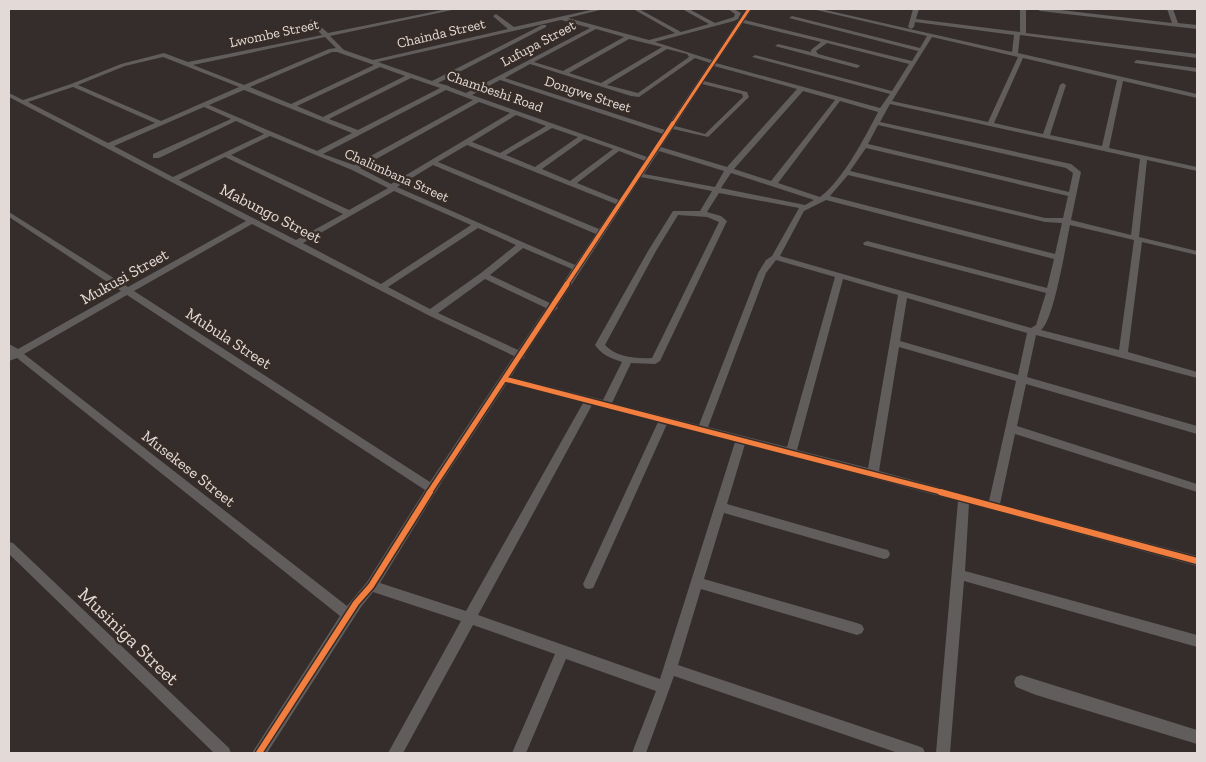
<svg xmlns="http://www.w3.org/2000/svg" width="1206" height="762" font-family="'Zilla Slab',serif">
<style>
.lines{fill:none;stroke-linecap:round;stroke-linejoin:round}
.street{fill:#605d5c;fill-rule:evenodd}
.cycleway-far3-casing{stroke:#382c27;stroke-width:5}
.cycleway-far2-casing{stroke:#382c27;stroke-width:6}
.cycleway-far1-casing{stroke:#382c27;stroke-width:8}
.cycleway-casing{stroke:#382c27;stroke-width:9}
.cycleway-far3{stroke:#f27e40;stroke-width:3}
.cycleway-far2{stroke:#f27e40;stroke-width:4}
.cycleway-far1{stroke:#f27e40;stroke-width:5}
.cycleway{stroke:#f27e40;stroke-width:6}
.labels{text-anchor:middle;stroke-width:5;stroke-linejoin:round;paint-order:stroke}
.far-street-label{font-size:14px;fill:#e3dad7;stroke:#382c27}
.street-label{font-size:16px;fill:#e3dad7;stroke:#382c27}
.near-street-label{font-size:19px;fill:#e3dad7;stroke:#382c27}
</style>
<rect width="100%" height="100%" fill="#342d2b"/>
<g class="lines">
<path class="street" d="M447,9H457L330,36L344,50L373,60L508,29L494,17L493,16L496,14L514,27L595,9H604L568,18L649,40L675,33L633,9H639L681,32L709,24L682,9H689L715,23L734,17L735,14L728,9H734L741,13L738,19L734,21L655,42L712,60L746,9H752L745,20L912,61L918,51L789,18L792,16L920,48L927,36L812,9H821L1012,52L1014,35L915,22L914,27L911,29L908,27L913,9H919L916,19L1020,32V9H1026V33L1197,54V58L1020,35L1018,53L1197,94V98L1123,81L1109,148L1197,167V171L1147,160L1139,237L1197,251V255L1142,242L1128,352L1197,372V378L1036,335L1027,377L1197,426V434L1026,384L1017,426L1197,484V492L1015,434L1000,504L1197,556V566L969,504L965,571L1197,635V647L964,581L950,753H936L958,501L745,444L727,504L884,549L888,550L890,554L888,558L884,559L724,513L704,579L857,623L862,625L864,629L862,633L857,635L701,589L678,665L918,746L923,748L925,753H898L674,676L646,753H632L656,691L566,659L526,753H512L555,654L473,625L403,753H388L461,621L373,592L361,607L267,753H252L340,616L17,358L9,361V354L10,353L9,352V344L18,349L121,291L9,217V212L128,287L246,221L9,97V93L23,100L71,84L121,64L164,53L188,62L322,35L309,21L312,19L328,33ZM561,20L590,28L466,93L450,87L449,86L438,83L546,27V25H542L432,81L378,62ZM743,23L821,42L811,50V52L778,44L775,46L857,68L860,66L859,65L818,54L816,51L827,43L909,64L892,91L755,55L752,57L890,94L880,108L716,63ZM596,29L624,37L563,71L534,62ZM325,37L336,48L329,49L244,85L193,65ZM932,37L1018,57L988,122L892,101ZM629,39L662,47L601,83L569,73ZM667,49L687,54L689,57L638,93L607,85ZM332,52H337L374,65L291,104L250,87ZM163,57L239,87L161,121L78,85L125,66ZM695,58L710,63L665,130L505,78L530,64L631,96L639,97ZM1023,58L1117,80L1102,146L1050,135L1066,85L1063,83L1060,85L1043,134L994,123ZM714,66L797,89L727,167L661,147L673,129L708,137L749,97L747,92L704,81ZM380,67L405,76L323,117L297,106ZM411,78L440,88L358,130L329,119ZM500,80L663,134L647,157L472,95ZM702,84L742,94L743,97L705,134L675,126ZM73,87L155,123L108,143L28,102ZM244,90L352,133L317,151L209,105ZM446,90L473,100L354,165L323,154ZM803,91L835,100L771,181L734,169ZM840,101L878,112C865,137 843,180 820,197L778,183ZM479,102L510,113L391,184L360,168ZM890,104L1140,159L1131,235L1071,220L1081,172L1071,164L880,122ZM204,107L231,119L153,154V158H159L236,121L264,134L173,177L114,146ZM516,115L546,126L500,153L472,142ZM878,125L1066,168L1073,173L1069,192L868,144ZM552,128L578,137L535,167L506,155ZM270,136L352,170L388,188L349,210L231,155ZM584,139L613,149L570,181L542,169ZM467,145L616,204L599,229L438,162ZM866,148L1068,196L1063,218H1045L850,171ZM619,151L645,161L619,200L577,183ZM659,151L724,171L715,187L644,174ZM225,157L343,214L296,240L179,180ZM433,165L596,234L575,265L397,187ZM731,173L814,200L805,205L721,188ZM848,175L1045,222L1062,223L1055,254L830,196ZM641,177L712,191L700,211H673L648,251L595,345C602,355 610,358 622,362L603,400L511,377L522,359L524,358L525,355L554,311L558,308L557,307ZM394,191L471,225L381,284L303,243ZM719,193L799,208L772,256L766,260L758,273L699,425L612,403L631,363L655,364L660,361L727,221L721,216L707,212ZM826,200L1054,259L1047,288L867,241L863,243L864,245L1046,293L1036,325L1031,328L780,256L804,211ZM678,215L707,217L719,222L652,358C636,359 616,357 605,345L656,251ZM252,224L428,315L514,356L430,482L134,291ZM1070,225L1134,240L1119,350L1041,330C1054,320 1066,244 1070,225ZM478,228L516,245L481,273L430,309L388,287ZM523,248L572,269L550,303L490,275ZM776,260L835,277L787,447L708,427L766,273ZM485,279L546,308L518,350L438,313ZM843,279L898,295L868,468L797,450ZM127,295L425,490L367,582L347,606L24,354ZM907,298L1027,333L1018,375L900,341ZM899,347L1016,381L989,501L879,471ZM507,383L583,403L466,611L380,583L443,480ZM592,405L658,422L583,584L585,588L589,589L593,588L595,584L667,424L735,442L660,679L478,615Z
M1037,9H1052L1172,23L1167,9H1173L1178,23L1197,25V29L1040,11Z
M1137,60L1197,68V72L1135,63L1134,62Z
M9,542L13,543L229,748L231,753H214L9,554Z
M1021,675L1197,730V744L1036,695L1016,687L1014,682L1016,677Z"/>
<defs>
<path id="cycleway-far3" d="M672,125L749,9"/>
<path id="cycleway-far2" d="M566,285L673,123"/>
<path id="cycleway-far1" d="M505,379L945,493
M429,493L567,284"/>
<path id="cycleway" d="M940,492L1197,561
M259,753L356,603L371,586L430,492"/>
</defs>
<use href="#cycleway-far3" class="cycleway-far3-casing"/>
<use href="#cycleway-far2" class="cycleway-far2-casing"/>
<use href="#cycleway-far1" class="cycleway-far1-casing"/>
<use href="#cycleway" class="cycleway-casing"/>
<use href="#cycleway-far3" class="cycleway-far3"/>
<use href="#cycleway-far2" class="cycleway-far2"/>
<use href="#cycleway-far1" class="cycleway-far1"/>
<use href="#cycleway" class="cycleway"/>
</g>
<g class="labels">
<g class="far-street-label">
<text transform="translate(274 33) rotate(-12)" y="5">Lwombe Street</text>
<text transform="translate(441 33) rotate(-13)" y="5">Chainda Street</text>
<text transform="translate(538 43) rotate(-28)" y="5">Lufupa Street</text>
<text transform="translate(495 91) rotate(19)" y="5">Chambeshi Road</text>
<text transform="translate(588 94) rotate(18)" y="5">Dongwe Street</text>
<text transform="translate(397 175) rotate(24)" y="5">Chalimbana Street</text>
</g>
<g class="street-label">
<text transform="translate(271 213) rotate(27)" y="6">Mabungo Street</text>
<text transform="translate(124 276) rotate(-29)" y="6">Mukusi Street</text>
<text transform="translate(229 338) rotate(33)" y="6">Mubula Street</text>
<text transform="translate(189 468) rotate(38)" y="6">Musekese Street</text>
</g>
<g class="near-street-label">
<text transform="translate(129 636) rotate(44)" y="7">Musiniga Street</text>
</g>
</g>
<rect width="1206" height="762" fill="none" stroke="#e3dad7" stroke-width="20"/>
</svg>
